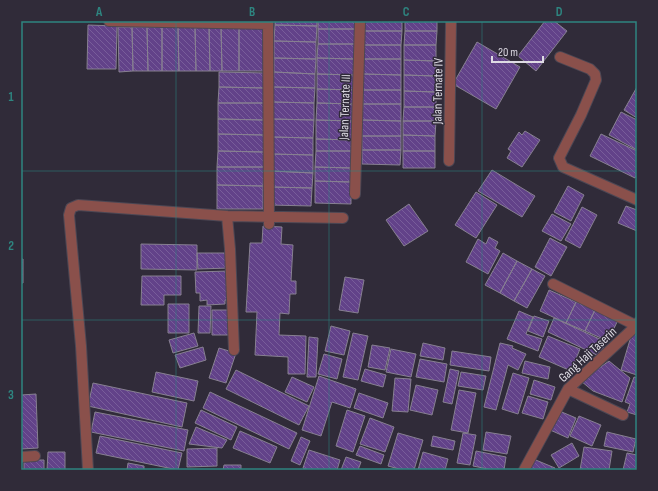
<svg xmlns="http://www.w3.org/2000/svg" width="658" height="491" font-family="'Sofia Sans Condensed',sans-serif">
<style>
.building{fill:url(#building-back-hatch);stroke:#878091}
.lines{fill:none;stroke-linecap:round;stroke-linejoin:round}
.minor-casing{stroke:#4c4754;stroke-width:12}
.minor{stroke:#8a504b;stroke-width:10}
.grid{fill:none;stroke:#2e8580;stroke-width:1;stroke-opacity:0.55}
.labels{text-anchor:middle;stroke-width:3;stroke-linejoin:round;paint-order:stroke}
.street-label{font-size:13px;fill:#dedbe4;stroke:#302b39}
.neatline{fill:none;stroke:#2e8580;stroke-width:1.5}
.grid-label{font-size:13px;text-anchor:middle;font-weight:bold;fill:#2e8580}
</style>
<defs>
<pattern id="building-back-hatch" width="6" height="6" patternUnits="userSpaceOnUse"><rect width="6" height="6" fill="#624289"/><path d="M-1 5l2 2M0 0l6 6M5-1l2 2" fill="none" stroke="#785d9a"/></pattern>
</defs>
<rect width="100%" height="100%" fill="#302b39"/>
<path class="building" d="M275,21H317V26L275,25Z
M318,21H355V29H318Z
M363,21H402V31H363Z
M405,21H437V31H405Z
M545,21H554L567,31L536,71L518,56Z
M88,25L117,26L116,69H87Z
M275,25L317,26L316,42L274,41Z
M209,26H221L222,71H210Z
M209,26L210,71H196L195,27Z
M221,26H239V71H222Z
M239,26H265V71H239Z
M118,27H132L133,71L119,72Z
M132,27H147L148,71H133Z
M147,27H162V71H148Z
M162,27H178L179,71H162Z
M178,27H195L196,71H179Z
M318,29H355V44H318Z
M363,31H402L401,45H363Z
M405,31H437L436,45H404Z
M274,41L316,42V59L274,58Z
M477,42L520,67L496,109L453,84Z
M318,44H355L354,59L317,58Z
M363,45H401V59H363Z
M404,45H436V61L404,60Z
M274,58L316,59L315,74L274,72Z
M317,58L354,59V75L317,74Z
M363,59H401V75L363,74Z
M404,60L436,61V76L404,75Z
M219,72L265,73V88L219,87Z
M274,72L315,74V88L273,87Z
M317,74L354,75L353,90L317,89Z
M363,74L401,75V90H363Z
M404,75L436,76V92L404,91Z
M219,87L265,88V103H218Z
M273,87L315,88L314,103L273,102Z
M637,87V118L624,110Z
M317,89L353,90V104L317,103Z
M363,90H401V104H363Z
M404,91L436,92V107H404Z
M273,102L314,103V120L272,119Z
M218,103H265L264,120L218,119Z
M317,103L353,104V121L316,120Z
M363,104H401V121L362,120Z
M404,107H436V121H403Z
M621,112L637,120V150L609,135Z
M218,119L264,120V135L218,134Z
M272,119L314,120L313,138L272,137Z
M316,120L353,121V140L316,139Z
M362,120L401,121V136H362Z
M403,121H436L435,136L403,135Z
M525,131L540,140L522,167L507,158L511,151L508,149L519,132L522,135Z
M218,134L264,135V152L218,151Z
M601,134L637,151V174L635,178L590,156Z
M403,135L435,136V151H403Z
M362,136H401V150H362Z
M272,137L313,138V155L271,154Z
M316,139L353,140L352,151H316Z
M362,150H401L400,165L362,164Z
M218,151L264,152V167H217Z
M316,151H352V168L315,167Z
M403,151H435V168H403Z
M271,154L313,155V173L271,171Z
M217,167H264L263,186L217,185Z
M315,167L352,168L351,182L315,181Z
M492,170L535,196L522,217L478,191Z
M271,171L313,173L312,188L271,187Z
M315,181L351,182V204L315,203Z
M217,185L263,186V209H217Z
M568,186L584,195L571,221L554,212Z
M271,187L312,188L311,206L270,205Z
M476,192L497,205L476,238L455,225Z
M409,204L428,231L404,246L386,220Z
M626,206L637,210V231L618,223Z
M582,207L597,215L580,248L565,240Z
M552,214L571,224L561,241L542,231Z
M263,226L282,227L281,244L293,245L291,281H296V294H290L289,314L280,313L279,335L306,336L305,374H288V357L255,355L257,312H246L250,243H262Z
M489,237L498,242L495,248L500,251L488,274L466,262L478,239L486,244Z
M550,238L567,247L551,276L535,267Z
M141,244L197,245V270L141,269Z
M197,253H229L230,268L198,269Z
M503,253L517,261L500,293L485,285Z
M21,259H23V283H21Z
M517,261L532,269L514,301L500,293Z
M532,269L545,276L527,308L514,301Z
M229,271L227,300H225V304L207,305V300L200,301V293H196L195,272Z
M142,276H181V295H164V305H141Z
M345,277L364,280L358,313L339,310Z
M549,290L576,302L566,323L540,311Z
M576,302L595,310L585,331L566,323Z
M168,304H189V333H168Z
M199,306H211L210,333H198Z
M212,310H232V335H212Z
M595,310L618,320L608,341L585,331Z
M519,311L533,317L526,334L542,339L538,351L507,339Z
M534,316L549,321L543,337L528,331Z
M554,318L606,342L599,356L548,332Z
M331,326L350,331L344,355L325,351Z
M194,333L198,346L173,353L169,340Z
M353,333L368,336L358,380L343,377Z
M632,333L637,335V375L621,370Z
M548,336L580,349L571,371L539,357Z
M309,337L318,338L316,377H307Z
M423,343L445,348L443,360L420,356Z
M500,343L513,346L512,348L526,354L518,370L508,365L496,410L484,407Z
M372,345L390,348L385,370L368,367Z
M203,347L206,360L180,368L175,355Z
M219,348L236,353L226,383L209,378Z
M391,349L416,354L411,377L386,372Z
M452,351L491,357L489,371L450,365Z
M324,354L342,359L337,379L318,374Z
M420,359L447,364L444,382L416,377Z
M525,361L550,367L548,379L522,373Z
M609,361L630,378L622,402L593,391L581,381Z
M365,369L386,375L383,387L361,381Z
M450,369L459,371L452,404L443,402Z
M236,370L309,406L299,425L226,389Z
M156,372L198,381L194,401L152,392Z
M461,372L486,376L483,390L458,386Z
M513,373L529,378L518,414L502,409Z
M319,376L356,389L350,408L332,402L321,436L302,430Z
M292,377L314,387L307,402L285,392Z
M634,377L637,378V415L627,412L630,404L625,402Z
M395,378L411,379L408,412L392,411Z
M534,380L555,387L551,400L530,394Z
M93,383L187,403L182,427L88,406Z
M416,385L438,390L432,415L410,410Z
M459,390L476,393L468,433L451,430Z
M210,392L297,433L289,449L203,408Z
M359,393L388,403L383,418L354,408Z
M36,394L38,448L21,449V395Z
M528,396L548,402L543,419L522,413Z
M201,410L237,427L231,440L195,423Z
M347,410L365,416L353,452L336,446Z
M557,410L576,418L568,438L548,429Z
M95,412L188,430L184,451L91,432Z
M579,416L601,425L592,446L570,436Z
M370,418L394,427L385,452L360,444Z
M196,427L227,440L222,448L189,444Z
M240,431L277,447L270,463L233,448Z
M486,432L511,436L507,454L483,450Z
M607,432L636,439L633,452L604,446Z
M398,433L423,440L414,470H403L388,466Z
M463,433L476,435L470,465L457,463Z
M100,436L182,453L178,470L96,453Z
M433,436L455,441L453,450L431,446Z
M301,437L310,441L300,465L291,461Z
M572,443L579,456L559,468L551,455Z
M360,446L384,455L381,464L356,455Z
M584,447L612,451L609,470H580Z
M217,448V466L187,467V449Z
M309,450L340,460L337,470H308L303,468Z
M476,451L506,457L504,470H493L473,466Z
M48,452H65V470H47Z
M423,452L448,459L445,470H418Z
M627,453L637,455V470H623Z
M346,457L361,462L358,470H341Z
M531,458L555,468L554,470H526Z
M24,460H44V470H24Z
M128,463L144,466V470H127Z
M224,465H241V470H223Z"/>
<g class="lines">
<defs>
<path id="minor" d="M109,21L268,24
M268,21L269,224
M560,57L590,69L595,74L596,80L581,115L559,158L563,167L637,200
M449,161L451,21
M355,194L360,21
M553,284L637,326
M234,350L230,249L227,216L343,218
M568,389L623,415
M21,457L35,456
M88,470L81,346L69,215L71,208L78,205L227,216
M524,470L568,389L636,326L637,323"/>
</defs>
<use href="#minor" class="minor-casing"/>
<use href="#minor" class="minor"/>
</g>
<path class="grid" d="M176,21V470M329,21V470M482,21V470M21,171H637M21,320H637"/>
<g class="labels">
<g class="street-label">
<text transform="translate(437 91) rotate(-89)" y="5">Jalan Ternate IV</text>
<text transform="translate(344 107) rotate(-88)" y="5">Jalan Ternate III</text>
<text transform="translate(587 354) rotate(-43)" y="5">Gang Haji Taserin</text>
</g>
</g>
<rect width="658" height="491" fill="none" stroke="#302b39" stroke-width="44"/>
<path d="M492 56v6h51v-6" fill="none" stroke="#dedbe4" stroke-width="2"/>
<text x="498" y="56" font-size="12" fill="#dedbe4" stroke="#302b39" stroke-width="3" paint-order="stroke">20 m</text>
<rect x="22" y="22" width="614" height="447" class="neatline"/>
<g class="grid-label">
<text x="99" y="16">A</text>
<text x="252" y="16">B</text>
<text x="406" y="16">C</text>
<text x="559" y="16">D</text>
<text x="11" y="101">1</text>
<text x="11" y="250">2</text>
<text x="11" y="399">3</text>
</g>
</svg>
